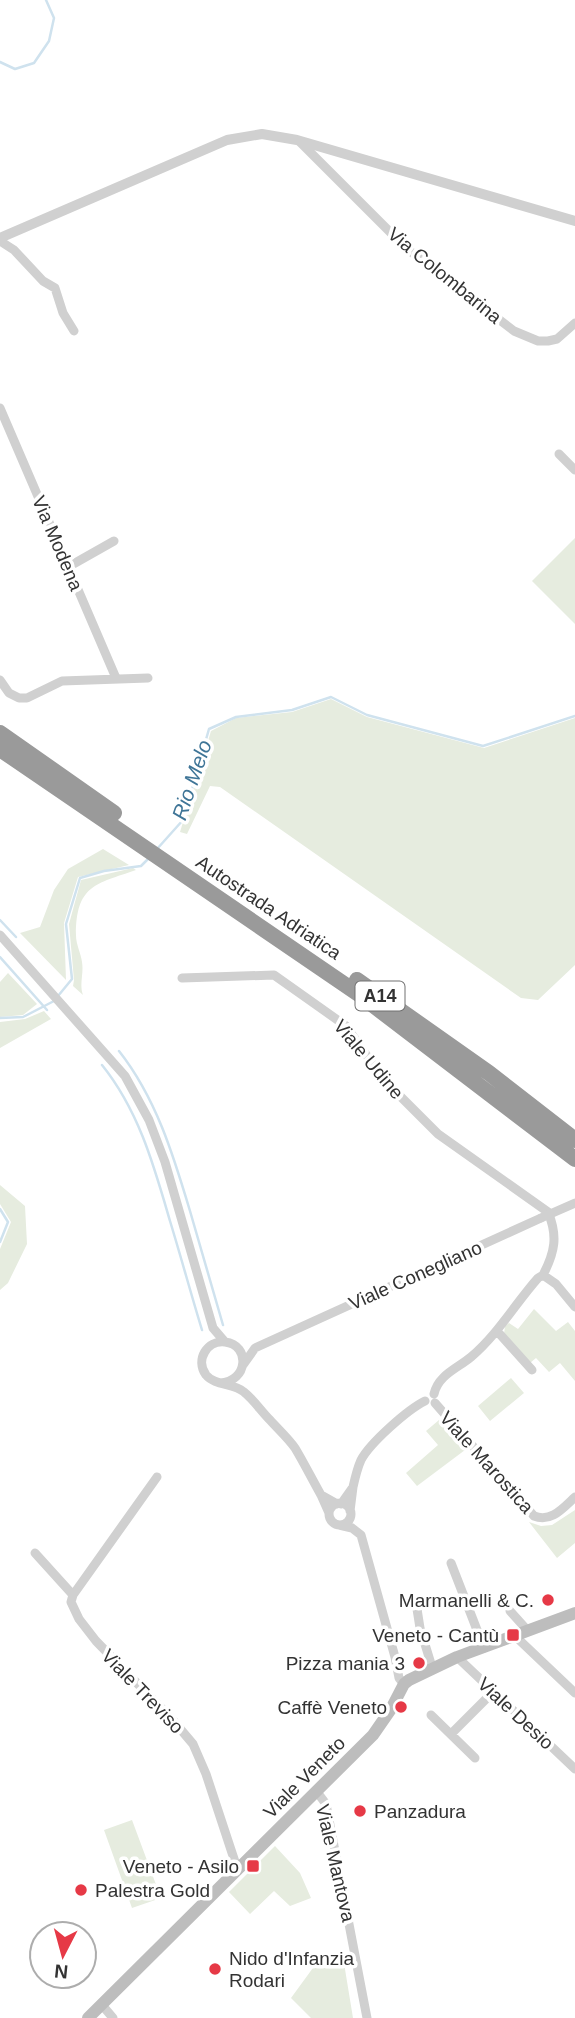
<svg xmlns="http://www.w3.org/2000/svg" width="575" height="2018" font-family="Helvetica,sans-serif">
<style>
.green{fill:#e6ecdf}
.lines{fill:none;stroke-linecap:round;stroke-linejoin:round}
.stream{stroke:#cfe2ee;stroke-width:2.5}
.minor{stroke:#d0d0d0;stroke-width:9}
.tertiary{stroke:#d0d0d0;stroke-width:10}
.secondary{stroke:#bdbdbd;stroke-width:12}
.motorway{stroke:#9a9a9a;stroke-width:16}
.minor-bridge{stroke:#d0d0d0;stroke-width:9}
.poi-dot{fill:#e63946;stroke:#fff;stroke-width:2.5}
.labels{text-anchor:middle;stroke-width:7;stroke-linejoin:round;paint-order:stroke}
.shield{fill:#fff;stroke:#707070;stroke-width:2}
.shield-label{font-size:18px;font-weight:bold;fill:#333}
.street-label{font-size:19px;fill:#333;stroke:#fff}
.poi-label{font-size:19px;fill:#333;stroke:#fff;text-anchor:end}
.water-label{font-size:21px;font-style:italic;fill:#3f7597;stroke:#fff}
</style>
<rect width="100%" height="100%" fill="#fff"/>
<path class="green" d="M575,538V624L532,581Z
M331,699L367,717L484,748L575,718V965L538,1000L521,998L220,787L210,786L187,834L180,832L211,731L236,718L292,712Z
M103,849L129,865L78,877L64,923L66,980L20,933L40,927L54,890L68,869Z
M133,868L136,870C96,884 76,885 76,935C76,945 81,953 82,962C84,974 79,984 83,995L73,986L74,980L69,924L81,880Z
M8,973L37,1004L23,1015L0,1017V982Z
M44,1011L51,1019L0,1048V1022L25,1019Z
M0,1185L25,1206L27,1244L8,1283L0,1290V1249L11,1222L0,1204Z
M534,1309L556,1331L568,1322L575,1331V1381L560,1363L549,1372L536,1358L530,1363L504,1334L505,1326L509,1323L518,1329Z
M511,1378L524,1393L490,1421L478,1406Z
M439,1420L465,1450L417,1486L406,1473L438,1445L426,1431Z
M575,1510V1543L557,1558L529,1522L541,1526L552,1525Z
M132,1820L161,1898L132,1908L104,1830Z
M275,1846L300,1873L311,1898L290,1906L274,1891L250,1914L229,1892Z
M343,1957L353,2018H311L291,1998L318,1961Z"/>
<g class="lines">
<path class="stream" d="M0,62L15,69L34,63L49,41L54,18L46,0
M157,849L183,820L209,729L236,717L292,710L331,697L367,715L483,746L575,716
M0,920L16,937
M0,957L47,1010
M58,996L72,979L66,924L80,878L104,871L141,866L150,857
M0,1018L23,1017L54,1001
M119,1051C156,1098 173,1154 190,1211C201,1249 212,1287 223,1325
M102,1065C139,1111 154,1166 170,1221C181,1257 191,1294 202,1330
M0,1209L8,1222L0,1242"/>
<path class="minor" d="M299,141L406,248L514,331L538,341H548L557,339L575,323
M0,241L14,250L43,281L55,288L63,313L74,331
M0,408L116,678
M559,454L575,470
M68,567L114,541
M0,680L9,693L19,698H27L62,681L148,678
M0,935L125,1076L149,1120L165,1162L213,1328L225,1342
M182,978L274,975L346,1026L384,1080L438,1134L548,1212C558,1236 555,1252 543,1275
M497,1331L532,1370
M243,1365L255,1348L541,1218
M220,1383C248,1382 251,1345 225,1342C207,1340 195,1360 206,1375C215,1386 234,1383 244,1392C254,1400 261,1411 270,1420C278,1429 288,1438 295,1448C304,1463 312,1479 321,1495
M434,1394C438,1375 458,1368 471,1357C498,1334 515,1304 538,1278L543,1275L556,1284L575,1307
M435,1403L534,1516C551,1523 563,1508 575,1497
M157,1477L73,1595L71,1602L79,1619L96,1641L171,1718L193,1744L206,1774L238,1871
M353,1487C355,1478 357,1469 361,1460C370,1443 407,1410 425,1401
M329 1514a11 11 0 1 1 22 0a11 11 0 1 1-22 0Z
M341,1504L353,1487L350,1511
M329,1513L321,1495L337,1504
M339,1525L352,1528L361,1535L395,1657L399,1678L404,1684
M35,1553L73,1595
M451,1563L484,1648
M417,1609L420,1628L432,1667
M510,1611L528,1631
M515,1636L575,1693
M457,1657L575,1769
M431,1715L475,1758
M451,1734L493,1692
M317,1792L326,1804L367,2018
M102,2005L113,2018"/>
<path class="tertiary" d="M0,238L227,140L262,134L297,140L575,221"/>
<path class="secondary" d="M88,2018L373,1735L391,1709L404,1684L409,1680L457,1657L575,1613"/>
<path class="motorway" d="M0,733L114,813
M0,749L360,995L575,1159
M357,980L489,1073L575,1140"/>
<path class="minor-bridge" d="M541,1218L575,1203"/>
</g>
<g class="poi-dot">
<circle cx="548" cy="1600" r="7"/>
<rect x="506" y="1628" width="14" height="14" rx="3.5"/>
<circle cx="419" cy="1663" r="7"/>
<circle cx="401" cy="1707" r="7"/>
<circle cx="360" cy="1811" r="7"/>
<rect x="246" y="1859" width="14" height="14" rx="3.5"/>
<circle cx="81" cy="1890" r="7"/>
<circle cx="215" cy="1969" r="7"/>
</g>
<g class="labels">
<rect class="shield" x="355.5" y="981.5" width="49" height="29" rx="5"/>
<g class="shield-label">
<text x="380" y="1002">A14</text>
</g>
<g class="street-label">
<text transform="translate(445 275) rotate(39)" y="7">Via Colombarina</text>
<text transform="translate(58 543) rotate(67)" y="7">Via Modena</text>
<text transform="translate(269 907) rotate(34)" y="7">Autostrada Adriatica</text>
<text transform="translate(369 1059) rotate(50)" y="7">Viale Udine</text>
<text transform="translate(415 1275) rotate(-24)" y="7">Viale Conegliano</text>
<text transform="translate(487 1462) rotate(48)" y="7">Viale Marostica</text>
<text transform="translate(143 1691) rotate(46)" y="7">Viale Treviso</text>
<text transform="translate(516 1713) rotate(43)" y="7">Viale Desio</text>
<text transform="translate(304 1777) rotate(-45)" y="7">Viale Veneto</text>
<text transform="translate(336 1863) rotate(77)" y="7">Viale Mantova</text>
</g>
<g class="poi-label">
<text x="534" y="1607">Marmanelli &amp; C.</text>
<text x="499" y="1642">Veneto - Cantù</text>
<text x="405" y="1670">Pizza mania 3</text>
<text x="387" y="1714">Caffè Veneto</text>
<text x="374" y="1818" text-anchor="start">Panzadura</text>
<text x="239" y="1873">Veneto - Asilo</text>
<text x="95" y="1897" text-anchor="start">Palestra Gold</text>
<text x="229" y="1965" text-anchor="start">Nido d'Infanzia<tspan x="229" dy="22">Rodari</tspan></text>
</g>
<g class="water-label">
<text transform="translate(192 780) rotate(-71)" y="7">Rio Melo</text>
</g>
</g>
<g transform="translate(63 1955) rotate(186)"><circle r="33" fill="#ffffff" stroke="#adadad" stroke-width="2"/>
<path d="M0-5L12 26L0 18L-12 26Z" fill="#e63946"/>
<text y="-10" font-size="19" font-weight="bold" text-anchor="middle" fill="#333333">N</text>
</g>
</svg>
